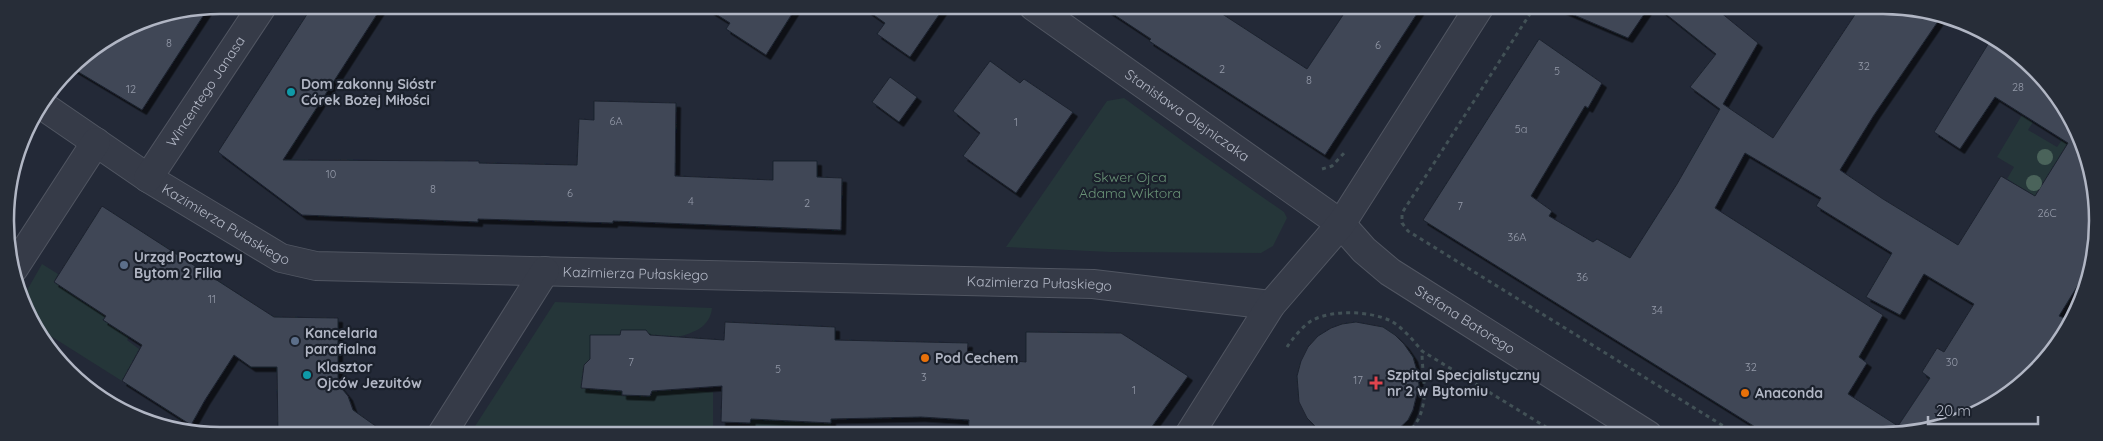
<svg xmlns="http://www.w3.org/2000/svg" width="2103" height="441" font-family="Quicksand,sans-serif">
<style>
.green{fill:#253639}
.building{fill:#3f4757;stroke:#1d232e;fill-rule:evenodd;filter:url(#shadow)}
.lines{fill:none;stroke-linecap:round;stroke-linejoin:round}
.minor-casing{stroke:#515662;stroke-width:30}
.path{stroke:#425156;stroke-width:3;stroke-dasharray:4 4;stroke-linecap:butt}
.minor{stroke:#363b48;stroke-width:28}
.tree{fill:#4a635a}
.culture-dot{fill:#0f9aa8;stroke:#1b212c;stroke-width:2}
.service-dot{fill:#5c6f8a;stroke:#1b212c;stroke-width:2}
.food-dot{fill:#e8710a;stroke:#1b212c;stroke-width:2}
.health-dot{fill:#e0444e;stroke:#1b212c;stroke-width:2}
.labels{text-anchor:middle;stroke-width:4.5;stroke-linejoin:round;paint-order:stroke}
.number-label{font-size:11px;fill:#949aa9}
.poi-label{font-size:14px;font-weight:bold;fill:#b1b6c4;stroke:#1b212c;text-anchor:start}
.street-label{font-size:14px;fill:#b1b6c4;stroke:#1b212c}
.park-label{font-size:14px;fill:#6a9377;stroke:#1b212c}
.rim{fill:none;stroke:#b1b6c4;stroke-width:2.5}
</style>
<defs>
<filter id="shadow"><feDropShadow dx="4.5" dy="4.5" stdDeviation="0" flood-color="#0009"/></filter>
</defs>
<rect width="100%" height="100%" fill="#232937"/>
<path class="green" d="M1124,98L1188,145L1284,212L1287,218L1273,246L1261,253L1110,252L1006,247L1107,101Z
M2022,115L2033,122L2028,130L2057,147L2062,140L2067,144L2035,196L2007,179L2014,167L1997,157Z
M42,264L58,274L54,282L106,316L104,319L132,332L127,340L139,349L122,381L38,328L22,299Z
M555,302L712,308C710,327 694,333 677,337L674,389L713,392V426L707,435L470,434Z
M751,411L800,421L831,423V435H749Z"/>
<path class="building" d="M313,5H383L283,160L479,161V163L577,165L579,119L594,120V101L676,103L675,176L773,180V161H817V177L842,178L841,230L613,221V223L478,219V222L302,215L218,152Z
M703,6H797L766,55L726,29L730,23Z
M861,6H945L910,57L877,34L885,23Z
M1101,6H1210L1307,69L1349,6H1422L1325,155L1149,41L1151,39Z
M1553,6L1631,7H1649L1628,38Z
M209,7L142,110L70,67L138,21Z
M1657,7H1714L1758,43L1723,104L1773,138L1860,7H1910L1941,17L1874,115L1840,170L1883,199L1958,245L2001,176L2035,196L2068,143L1995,97L1960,149L1934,132L1993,36L2053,89L2091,164L2096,248L2091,264L2059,316L2072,321L2035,373L1965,419L1897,436L1768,435L1423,220L1539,39L1602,83L1588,108L1585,106L1531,196L1552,211L1549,216L1593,242L1597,239L1630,258L1677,184L1720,109L1690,87L1716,54ZM1745,153L1821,198L1816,206L1892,253L1866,297L1900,315L1924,274L1974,304L1944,352L1937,348L1922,372L1930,378L1898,426L1848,394L1867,363L1859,357L1883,315L1715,208Z
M990,61L1020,83L1024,79L1073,112L1016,193L963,156L980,133L953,111Z
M890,77L917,97L899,122L872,102Z
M102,206L274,317L338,318V384L348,396L353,410L387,434H278L277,367H251L234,355L205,400L191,425L122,381L142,345L103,320L106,316L54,282Z
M725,322L835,327V340L968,343L967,357L1026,362V332L1121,333L1188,376L1146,435H968L969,420L921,417L831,419V423L751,419L750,423L721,422L722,386L652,391L650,396L622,395V391L581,388L584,365L590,359V335H620L621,330H646L650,335L724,340Z
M1356,322L1383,327L1395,335L1404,344L1413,357L1417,371L1419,385L1413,410L1408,420L1392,435H1324L1307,418L1299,402L1297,376L1301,361L1308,347L1318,336L1331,328L1342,324Z"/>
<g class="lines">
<defs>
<g id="minor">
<path id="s1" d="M1033,6L1341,224L1364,250L1390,272L1648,435"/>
<path id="s2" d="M43,106L148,178L281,258L316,266L1093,284L1271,305"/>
<path id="s3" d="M148,178L263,5"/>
<path d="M14,268L96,142"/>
<path d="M442,434L545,271"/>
<path d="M1189,435L1271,305L1341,224L1480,6"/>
</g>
</defs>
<use href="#minor" class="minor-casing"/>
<path class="path" d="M1535,6L1402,213V223L1408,231L1738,435
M1322,169L1332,166L1346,151
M1287,347C1293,338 1302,327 1311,321C1332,309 1370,311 1391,321C1403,328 1413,340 1422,351L1559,435
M1407,435C1433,407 1422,383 1422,351"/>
<use href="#minor" class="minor"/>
</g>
<g class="tree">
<circle cx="2045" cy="157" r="8"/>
<circle cx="2034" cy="183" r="8"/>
</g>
<g class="culture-dot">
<circle cx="291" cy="92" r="5"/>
<circle cx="307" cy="375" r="5"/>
</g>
<g class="service-dot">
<circle cx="124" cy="265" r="5"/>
<circle cx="295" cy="341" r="5"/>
</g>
<g class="food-dot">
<circle cx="925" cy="358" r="5"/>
<circle cx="1745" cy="393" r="5"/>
</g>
<path class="health-dot" d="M1373.5 375.5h5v5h5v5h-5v5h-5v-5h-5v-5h5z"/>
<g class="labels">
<g class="number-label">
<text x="169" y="47">8</text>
<text x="1378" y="49">6</text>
<text x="1864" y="70">32</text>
<text x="1222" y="73">2</text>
<text x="1557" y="75">5</text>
<text x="1309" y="84">8</text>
<text x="2018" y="91">28</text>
<text x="131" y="93">12</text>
<text x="616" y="125">6A</text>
<text x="1016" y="126">1</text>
<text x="1521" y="133">5a</text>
<text x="331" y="178">10</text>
<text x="433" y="193">8</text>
<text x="570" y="197">6</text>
<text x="691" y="205">4</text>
<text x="807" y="207">2</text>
<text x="1460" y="210">7</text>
<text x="2047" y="217">26C</text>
<text x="1517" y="241">36A</text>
<text x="1582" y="281">36</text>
<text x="212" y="303">11</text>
<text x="1657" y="314">34</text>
<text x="631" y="366">7</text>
<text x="1952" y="366">30</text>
<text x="1751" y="371">32</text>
<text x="778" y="373">5</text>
<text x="924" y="381">3</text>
<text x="1358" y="384">17</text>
<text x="1134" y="394">1</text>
</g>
<g class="poi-label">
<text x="301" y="89">Dom zakonny Sióstr<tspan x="301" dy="16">Córek Bożej Miłości</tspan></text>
<text x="134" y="262">Urząd Pocztowy<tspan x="134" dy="16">Bytom 2 Filia</tspan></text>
<text x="305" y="338">Kancelaria<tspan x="305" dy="16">parafialna</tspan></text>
<text x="935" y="363">Pod Cechem</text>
<text x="317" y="372">Klasztor<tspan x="317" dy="16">Ojców Jezuitów</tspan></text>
<text x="1387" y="380">Szpital Specjalistyczny<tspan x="1387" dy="16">nr 2 w Bytomiu</tspan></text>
<text x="1755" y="398">Anaconda</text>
</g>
<g class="street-label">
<text dy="5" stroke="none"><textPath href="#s3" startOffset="104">Wincentego Janasa</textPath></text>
<text dy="5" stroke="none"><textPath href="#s1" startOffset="189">Stanisława Olejniczaka</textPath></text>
<text dy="5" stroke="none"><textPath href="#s2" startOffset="218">Kazimierza Pułaskiego</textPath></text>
<text dy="5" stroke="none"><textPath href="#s2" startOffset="638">Kazimierza Pułaskiego</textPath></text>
<text dy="5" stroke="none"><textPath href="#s2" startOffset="1042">Kazimierza Pułaskiego</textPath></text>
<text dy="5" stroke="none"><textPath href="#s1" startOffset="535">Stefana Batorego</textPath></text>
</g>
<g class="park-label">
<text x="1130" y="182">Skwer Ojca<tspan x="1130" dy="16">Adama Wiktora</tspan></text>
</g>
</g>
<path d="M0 0H2103V441H0ZM220 14H1883A206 206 0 0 1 2089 220V221A206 206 0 0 1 1883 427H220A206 206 0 0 1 14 221V220A206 206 0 0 1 220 14Z" fill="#272d38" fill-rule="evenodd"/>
<path class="rim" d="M220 14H1883A206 206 0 0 1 2089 220V221A206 206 0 0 1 1883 427H220A206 206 0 0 1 14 221V220A206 206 0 0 1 220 14Z"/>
<path d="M1928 416v8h110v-8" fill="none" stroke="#b1b6c4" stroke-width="2.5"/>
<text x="1936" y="416" font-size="15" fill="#b1b6c4" stroke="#1b212c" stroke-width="4" paint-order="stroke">20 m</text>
</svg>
